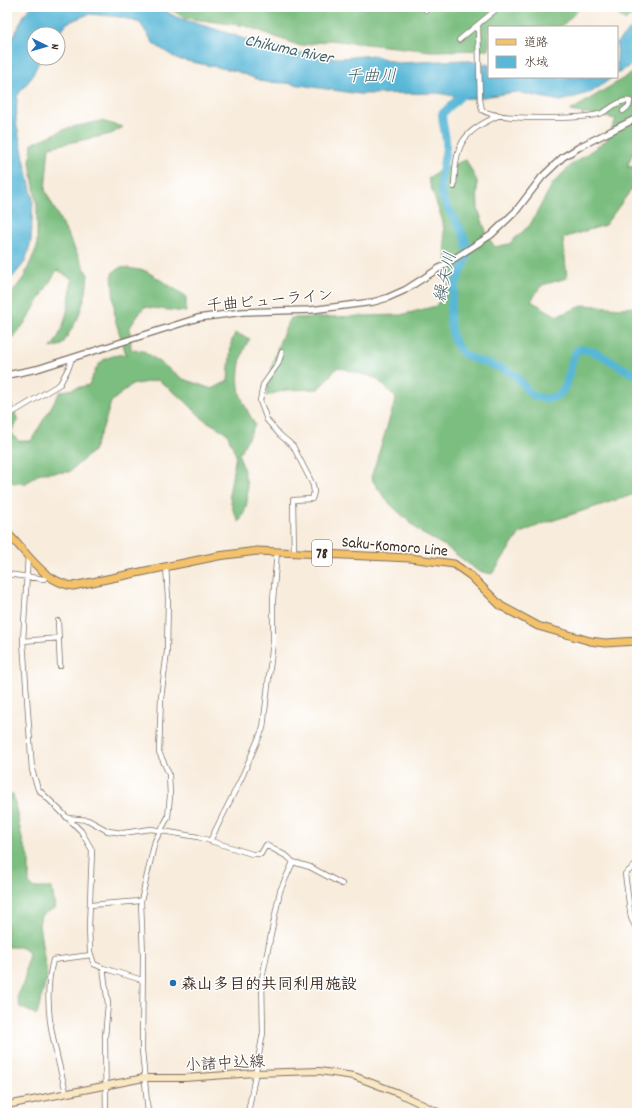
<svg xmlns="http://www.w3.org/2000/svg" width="644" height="1120" font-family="Dekko,'Klee One',sans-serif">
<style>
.forest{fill:#7bbe80;stroke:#5b744f}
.water{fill:#59b7d7;stroke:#4a707a}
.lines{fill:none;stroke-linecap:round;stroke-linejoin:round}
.river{stroke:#59b7d7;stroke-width:8}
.minor-casing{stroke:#7d6e60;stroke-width:6}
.tertiary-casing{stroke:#7d6e60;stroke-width:8}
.secondary-casing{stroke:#7d6e60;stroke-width:8}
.primary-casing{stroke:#7d6e60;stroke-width:9}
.minor{stroke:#fff;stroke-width:4.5}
.tertiary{stroke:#fff;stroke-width:5.5}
.secondary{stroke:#fae7c3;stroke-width:6}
.primary{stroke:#f3c26a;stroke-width:7}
.poi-dot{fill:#1f6fb2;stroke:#fff;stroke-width:1.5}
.labels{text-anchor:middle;stroke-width:3;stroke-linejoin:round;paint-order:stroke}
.shield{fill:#fff;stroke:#766a62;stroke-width:1}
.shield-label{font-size:15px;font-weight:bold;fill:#3b2a1e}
.street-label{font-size:16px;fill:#3b2a1e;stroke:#fff}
.poi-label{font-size:16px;font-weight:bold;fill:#3b2a1e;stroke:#fff;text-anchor:start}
.water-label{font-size:17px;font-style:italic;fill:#476268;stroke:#fff}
</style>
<rect width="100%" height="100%" fill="#fff"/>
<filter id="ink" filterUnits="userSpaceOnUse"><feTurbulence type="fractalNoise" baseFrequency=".025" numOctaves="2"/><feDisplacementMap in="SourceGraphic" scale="8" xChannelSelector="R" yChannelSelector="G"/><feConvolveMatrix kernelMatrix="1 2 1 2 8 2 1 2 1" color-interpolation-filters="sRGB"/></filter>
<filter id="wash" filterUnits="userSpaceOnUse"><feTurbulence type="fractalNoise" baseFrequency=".012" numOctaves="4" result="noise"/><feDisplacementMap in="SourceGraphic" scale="16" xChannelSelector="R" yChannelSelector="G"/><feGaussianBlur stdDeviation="0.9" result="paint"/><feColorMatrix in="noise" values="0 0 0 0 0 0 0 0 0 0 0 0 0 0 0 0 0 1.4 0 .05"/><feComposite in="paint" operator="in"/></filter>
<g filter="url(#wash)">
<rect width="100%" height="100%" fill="#f8ecdc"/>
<path class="forest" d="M167,7H581L561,27H489V50L431,51L330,40L300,46L246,26L185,18Z
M610,7H637V11L625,21Z
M637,70V143L627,167L637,166V182L605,225L563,238L567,278L542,285L531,301L557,316L585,305L620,308L637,307V489L632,495L542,524L520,533L492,574L478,571L445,546L421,533L386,500L371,478L396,398L376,378L338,367L318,389L285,390L266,396C271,368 277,342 291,318L401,315L436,306L449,284L443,222L428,179L443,168L466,160L477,181L478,209L488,237L495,247L509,244L530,225L553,183L571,165L607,140L616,119L570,111Z
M101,121L123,127L111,134L49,147L45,190L88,275L86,293L78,318L62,345L51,348C66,329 69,303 72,279L57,270L27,320L7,346V300L24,277L37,247V206L30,162L32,144L68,128Z
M121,267L146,271L186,296V312L144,307L130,327L131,350L144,351L183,379L212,389L228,381L231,343L235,333L250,339C239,352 235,383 242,399C245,408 251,416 255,425L239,455C246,477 254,500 239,522L233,510L229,495L236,455L227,433L203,419L184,400L158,380L131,385L111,402L104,425L93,451L69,472L40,473L25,484L7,482V397L10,400L18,421L11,432L18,441H31L60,392L89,385C99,361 100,357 126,354L115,319L112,273Z
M7,794H13L23,843L29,857V884L34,888H52L55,908L41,915L39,925L47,976L37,1015L20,1007L17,997L24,982L29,952L23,947H7Z"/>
<path class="water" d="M31,7H159L176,17L234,35L254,43L268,44L317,57L341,58L373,55L397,63L465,60L489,65V77H613L592,92L561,101L516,92L470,99L438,93L359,94L287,83L264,82L236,71L177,59L154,44L140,23L121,17L89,14L67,23L58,34H34V58H41L31,78L17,96L16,122L33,199L31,241L25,262L7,284V50L25,13Z
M637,23V61L617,74V42Z"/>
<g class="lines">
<path class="river" d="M468,92L463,94L442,114C442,125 447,136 446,147C445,163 437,182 443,198C450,216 470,235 467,256C466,265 458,275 456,284C449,305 445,336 463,353C472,362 501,364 516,376C522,381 526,392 534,396C539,398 544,399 549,398C572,397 567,364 577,350C597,346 618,369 637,375"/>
</g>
</g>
<g filter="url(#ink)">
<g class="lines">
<defs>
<path id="minor" d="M426,10L427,7
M478,25L480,100L482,110C498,121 579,119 599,114C609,111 618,99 630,101L629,106L623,111
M459,40L499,7
M454,187C456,144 460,133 500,115
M282,352L278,364L263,385L260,401L267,420L280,435L293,446L313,485L314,492L312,499L293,500L294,552
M7,416L60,384L69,367L72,358
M28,555L23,641L32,770L38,789L81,831L92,850L89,927L90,952L94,964L103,968L142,980
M7,574L44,579L47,576
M58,621L60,666
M23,641L59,638
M67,818L88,820L108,831L123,833L151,829L198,837L252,854H261L266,845L288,857L293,862L310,867L342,884
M210,841L241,779L263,728L273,642V600L277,551
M637,864L625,874L631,918L637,930
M90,905L141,901
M103,968L108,1004L105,1037L106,1113
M66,1092C55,1048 41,1005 53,960L91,955
M8,1105L10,1113
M148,1113L142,1050L143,955L141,901L155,841L168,817L170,796L169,774L159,752L161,698L167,652L168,598L166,566
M248,1113L263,1033L262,978L280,891L293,862"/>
<path id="tertiary" d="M7,375L37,369L198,318L243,312L311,310L373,302L387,298L405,290L491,235L516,211L542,177L563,157L583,145L637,118"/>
<path id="secondary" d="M7,1105L144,1078H184L255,1073L319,1071L354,1076L398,1093L440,1113"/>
<path id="primary" d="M7,533C28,553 42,581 73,586L218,556L257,551L410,558L454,564L471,576L501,606L538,626L590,641L605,643L637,641"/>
</defs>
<use href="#minor" class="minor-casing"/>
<use href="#tertiary" class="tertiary-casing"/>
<use href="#secondary" class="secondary-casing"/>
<use href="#primary" class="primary-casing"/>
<use href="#minor" class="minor"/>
<use href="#tertiary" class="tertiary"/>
<use href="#secondary" class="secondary"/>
<use href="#primary" class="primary"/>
</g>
</g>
<circle class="poi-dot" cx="173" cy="983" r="4"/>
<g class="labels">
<rect class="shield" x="312" y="540" width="20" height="26" rx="3"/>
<g class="shield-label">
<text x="322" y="558">78</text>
</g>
<g class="street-label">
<text transform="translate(270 299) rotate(-5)" y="6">千曲ビューライン</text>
<text transform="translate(395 545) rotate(5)" y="6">Saku-Komoro Line</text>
<text transform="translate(225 1062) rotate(-3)" y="6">小諸中込線</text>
</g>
<g class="poi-label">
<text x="181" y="989">森山多目的共同利用施設</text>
</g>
<g class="water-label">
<text transform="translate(289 48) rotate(12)" y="6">Chikuma River</text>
<text x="371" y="81">千曲川</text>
<text transform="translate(444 277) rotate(-77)" y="6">繰矢川</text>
</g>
</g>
<rect width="644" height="1120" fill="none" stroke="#fff" stroke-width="24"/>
<rect x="488" y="26" width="130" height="52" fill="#ffffff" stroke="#b1aaa5"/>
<rect x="496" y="39" width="20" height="6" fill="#f3c26a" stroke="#b1aaa5"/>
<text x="524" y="46" font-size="12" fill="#3b2a1e">道路</text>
<rect x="496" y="56" width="20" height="12" fill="#59b7d7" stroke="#b1aaa5"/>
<text x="524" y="66" font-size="12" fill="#3b2a1e">水域</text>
<g transform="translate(46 46) rotate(95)"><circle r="19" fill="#ffffff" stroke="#b1aaa5"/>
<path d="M0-3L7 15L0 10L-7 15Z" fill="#1f6fb2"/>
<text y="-6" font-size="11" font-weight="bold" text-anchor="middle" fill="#3b2a1e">N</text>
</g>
</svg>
